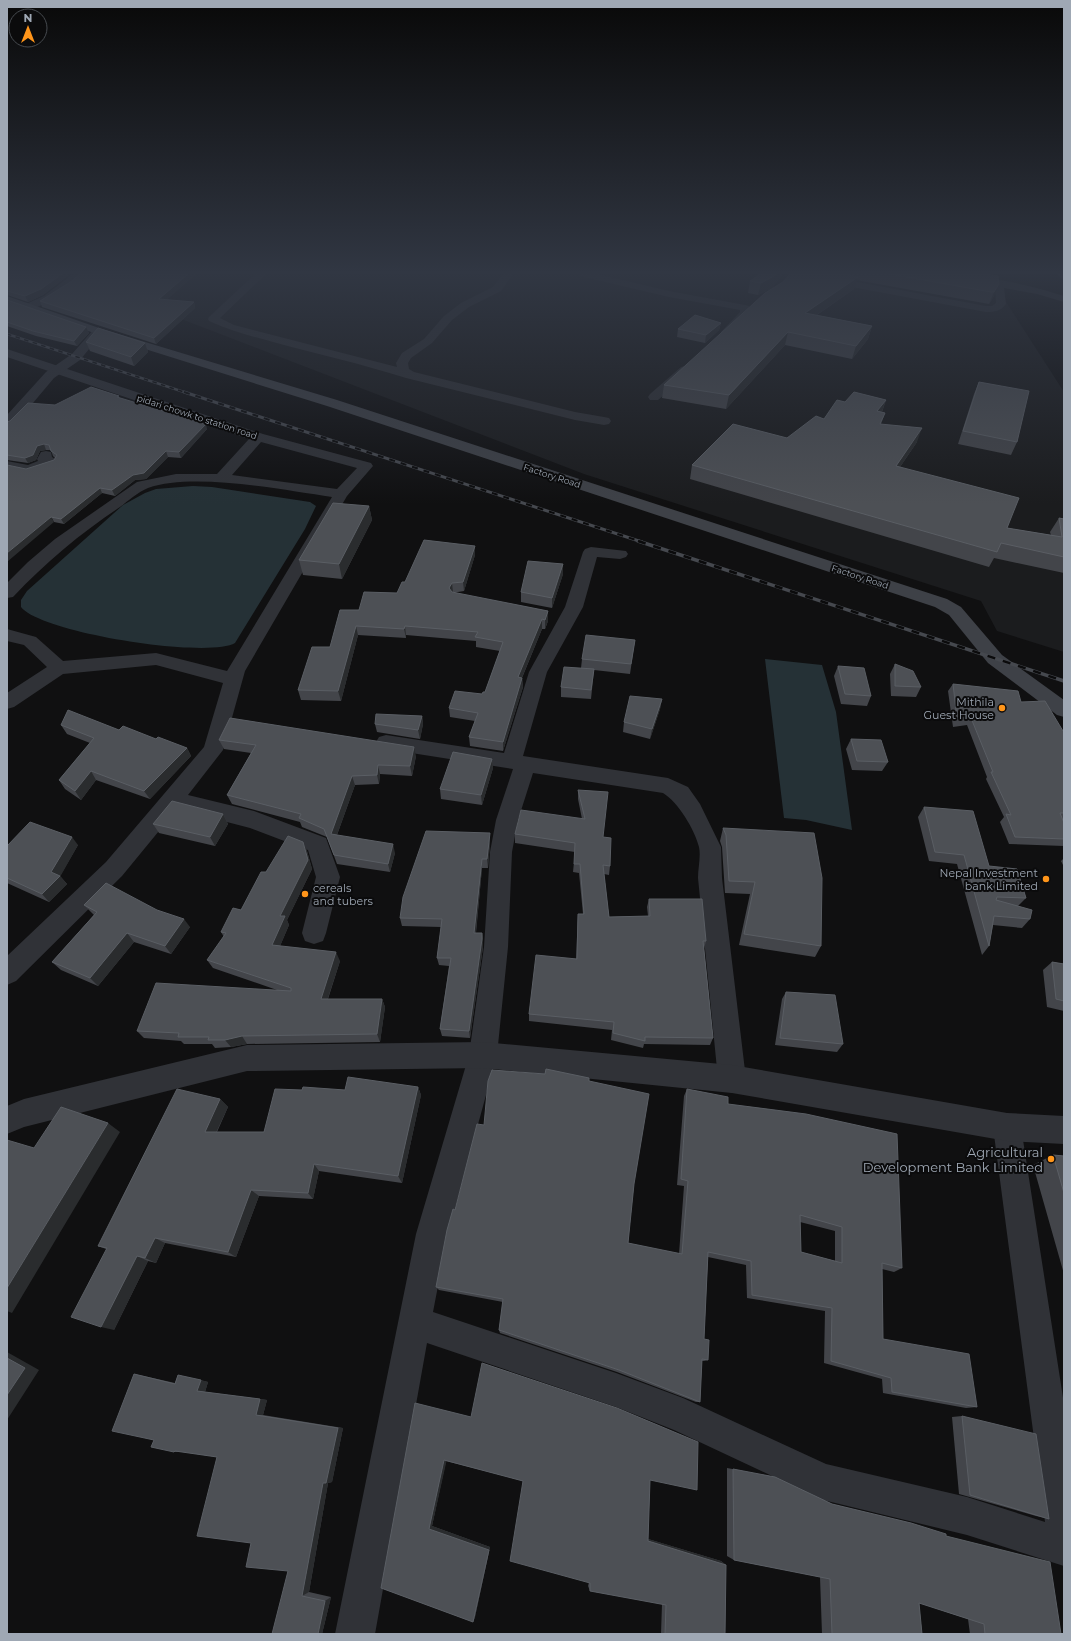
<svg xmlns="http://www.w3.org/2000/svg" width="1071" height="1641" font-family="Montserrat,sans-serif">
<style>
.built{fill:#1b1c1e}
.water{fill:#253136}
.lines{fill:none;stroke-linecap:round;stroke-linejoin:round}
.minor{fill:#303237;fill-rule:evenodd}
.tertiary{fill:#303237;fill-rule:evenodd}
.secondary{fill:#3e4147;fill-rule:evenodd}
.rail-far2-casing{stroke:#45484e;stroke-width:2.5}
.rail-far1-casing{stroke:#45484e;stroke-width:3}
.rail-casing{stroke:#45484e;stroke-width:3.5}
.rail-far2{stroke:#0b0b0c;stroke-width:1.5;stroke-dasharray:4.5;stroke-linecap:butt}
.rail-far1{stroke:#0b0b0c;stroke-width:2;stroke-dasharray:6;stroke-linecap:butt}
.rail{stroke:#0b0b0c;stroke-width:2.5;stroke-dasharray:8;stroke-linecap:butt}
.wall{fill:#43454a;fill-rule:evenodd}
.shaded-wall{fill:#2a2c2e}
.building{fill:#4d5055;stroke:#5a5e64;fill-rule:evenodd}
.poi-dot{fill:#ff951a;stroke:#0b0b0c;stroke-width:1.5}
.labels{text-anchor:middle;stroke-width:4;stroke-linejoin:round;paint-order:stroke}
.far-street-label{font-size:9px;fill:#9fa8b4;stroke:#0b0b0c}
.poi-label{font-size:11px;fill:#9fa8b4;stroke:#0b0b0c;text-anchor:end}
.near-poi-label{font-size:13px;fill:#9fa8b4;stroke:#0b0b0c;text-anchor:end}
</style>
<rect width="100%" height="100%" fill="#101011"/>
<path class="built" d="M145,274H988L1064,392V652L997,631L981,601L584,474L116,294Z"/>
<path class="water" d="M193,486L212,487L310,502L316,506L305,529L235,643C208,659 41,633 21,607V600L27,591L123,505L145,493L156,489Z
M765,659L822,665L836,712L852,830L806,820L784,818Z"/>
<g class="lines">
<path class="minor" d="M73,274H84C75,285 38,313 24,309L23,307L24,305L44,296Z
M255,274H266L220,318L234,325L397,367L396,363L402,353L424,339L444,316L461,303L493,287L503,274H513L501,291L469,307L452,320L432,343L411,358L408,363L409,369L414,372L575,412L604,417L609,418L611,421L609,424L604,425L575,420L406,378C362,364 317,354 273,342C251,336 230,331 209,321L208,319L209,317Z
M579,274H597L669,291L745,305L749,306L751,313L731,334L727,335L721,332L740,312V310L669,297L580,276Z
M793,274H814L986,306H992L996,303L995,287L935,277L930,274C974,274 1022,282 1064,296V302L1037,294L1004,288L1006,304C1001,311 995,312 986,312L798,277Z
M7,349L263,434L371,463L373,466L347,496L245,671L223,750L188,795L254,811L326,838L340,877L326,933L323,941L314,944L305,941L302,933L316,877L308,850L250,828L177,809L122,876L16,981L7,985V956L106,862L204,747L223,683L156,665L63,674L14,707L7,709V693L47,667L24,645L7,641V629L36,637L63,661L156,653L227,671L332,497C282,490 194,472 148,488C138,492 128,501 120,507C81,533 46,562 13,597L7,598V583L28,562L55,539L137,482L176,474H217L249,439L7,357ZM261,442L357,468L337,489L232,475Z
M685,366L689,367L691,370L689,373L658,400H650L648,397L650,394L681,367Z
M46,451L51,452L52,457L58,461L56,464L29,473L7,469V461L28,465L38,461L37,459L41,452Z
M591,547L626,551L628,554L626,557L620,559L597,557L583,607L547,672L523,756L668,778L688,787L700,804L721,847L722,878L746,1079L742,1089L732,1093L722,1089L718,1079L698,878C698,868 701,856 699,847C695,830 678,802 663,793L533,773L518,820L512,852L508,947L497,1055L448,1234L433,1312L616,1373L683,1398L826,1464L967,1497L1045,1522L993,1127L997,1117L1007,1113L1017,1117L1021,1127L1064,1404V1566L967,1535L823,1500L674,1430L616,1407L427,1343L375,1634H335L416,1234L469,1055L484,947L490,852L496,820L513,769L386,749L379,747L376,742L379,737L386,735L504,753L529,672L565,607L583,552L585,549Z"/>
<path class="tertiary" d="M98,328L104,331L80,360L54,378L22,416L12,425L7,426V415L46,372L72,354L94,329Z
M483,1042L732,1065L1007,1113L1064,1116V1144L1007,1141L732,1093L483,1068L247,1071L24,1127L7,1134V1106L24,1099L247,1045Z"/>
<path class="secondary" d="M1058,274H1064V279L1060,278Z
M7,296L102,329L337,400L947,599L961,607L1002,655L1064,700V717L1057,715L988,663L949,615L935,607L327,406L94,333L7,303Z"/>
<defs>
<path id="rail-far2" d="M7,334L187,393"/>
<path id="rail-far1" d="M184,392L642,542"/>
<path id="rail" d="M638,541L1064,681"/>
</defs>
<use href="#rail-far2" class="rail-far2-casing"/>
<use href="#rail-far1" class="rail-far1-casing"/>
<use href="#rail" class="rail-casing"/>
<use href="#rail-far2" class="rail-far2"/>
<use href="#rail-far1" class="rail-far1"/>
<use href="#rail" class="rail"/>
</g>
<path class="wall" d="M7,274H70L43,295L28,302L7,295Z
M79,274H196L166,300L194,302L195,308L156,344L42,307L40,301L72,281Z
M760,274H784L782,275L772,288L758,295L748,293L750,281Z
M790,274H985L998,276L994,296L989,304L856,280L854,289L817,315L872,326L868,339L852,359L785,345L726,409L662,398L664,385L783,282Z
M7,300L86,327L89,333L77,346L36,336L7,326Z
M721,323L719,330L705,343L677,337L678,329Z
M86,342L145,343L148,352L134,366L90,351Z
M979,382L1017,442L1011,455L958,444L974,394Z
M120,398L207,429L181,458L168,457L146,479L135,480L115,496L102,493L64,524L54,522L26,469L54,460L55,458L53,456L51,450H46L40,451L36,460L28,463L7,460V422L55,405Z
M886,400L882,412L885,413L881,424L917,442L900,467L1007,528L1051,535L1050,532L1059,518L1064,519V573L994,558L989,567L690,479L692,465L787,438L824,419L845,402Z
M369,506L372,520L342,579L303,575L299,560Z
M475,546V555L464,591L452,593L548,611V621L545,629H542L522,678L523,687L503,751L470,746L469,737L475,721L450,717L449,708L482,694L485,692L500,651L476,647V641L406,635V638L358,635L341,701L301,700L298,690L330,647L359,610L397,593Z
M563,564V574L552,608L521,602V592Z
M635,640L630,674L594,670L591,699L561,697V687L581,668L582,659Z
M895,664L921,687L916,697L891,696L890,674Z
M838,666L871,696L867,706L841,704L834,676Z
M953,684L1021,702L1063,731H1064V846L1009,844L1000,822L1004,817L986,779L987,777L967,725L953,727L948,691Z
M662,699L660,709L650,739L623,732L624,722Z
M422,716L423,724L420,739L377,732L375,724Z
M61,725L119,730L187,748L191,756L150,799L96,780L81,800L65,789L59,780L90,743L67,734Z
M851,739L888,762L882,771L852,770L846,749Z
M219,740L416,756L412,776L380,774L379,784L355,785L337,835L395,853L390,872L337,864L327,837L302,827L300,822L232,804L227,795L251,753L224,749Z
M492,759L493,768L482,805L441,799L440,789Z
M578,790L603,837L610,866L609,875L604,874L609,917L648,916L647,907L649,899L706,941L704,949L713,1038L710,1045L644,1044L643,1048L611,1040L612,1030L529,1021V1014L576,959L578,914H583L579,873L573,872L575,852L515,843V834L582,819L578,799Z
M924,807L989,866L1026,898L1018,906L1030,919L1022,928L993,925L989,946L982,955L957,864L929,861L918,817Z
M223,814L228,824L215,846L159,833L153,824Z
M723,828L821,946L815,957L739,945L750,894L725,893L722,847L720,841Z
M303,842L307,851L312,869L287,920L289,925L280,946L340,961L328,999H382L385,1007L380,1042L247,1044L231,1047L215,1048L212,1044H184L181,1041L144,1038L137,1031L277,990L213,968L207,960L224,937L221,932L241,910L266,872Z
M490,842L488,868H482L476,933H482L483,941V947L470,1038L442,1036L440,1029L449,966L439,965L437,958L441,927L402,926L400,918Z
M78,845L60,876L67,884L49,902L7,883V846Z
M1064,858V867L1061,861Z
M84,905L190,927L171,954L134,942L98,986L61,970L52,962L94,915Z
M1052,962L1064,964V1011L1047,1007L1043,970Z
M786,992L843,1044L837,1052L775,1045L782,999Z
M589,1081L634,1184L628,1243L679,1254L684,1186L677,1185L684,1096L687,1089L728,1104L902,1268L894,1272L882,1269L883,1339L977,1407L966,1408L883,1393L882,1379L824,1363L825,1311L747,1298L746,1265L708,1257L704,1339L708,1360L704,1361H702L700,1402H696L617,1372L500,1333L499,1330L503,1302L439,1290L436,1287L455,1210L484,1125ZM800,1222L835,1231V1261L801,1252Z
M418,1087L421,1095L402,1183L319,1171L313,1199L259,1196L236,1257L165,1243L156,1263L148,1261L114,1330L106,1249L98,1246L220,1099L228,1107L217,1132H264L302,1090H345Z
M1053,1155L1064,1156V1274L1033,1165Z
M134,1374L144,1376L175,1383L178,1375L208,1382L205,1392L267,1400L263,1415L343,1428L332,1482L328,1483L309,1592L331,1597L322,1634L288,1571L251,1543L217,1457L183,1452H174L154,1440Z
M415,1403L650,1480L648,1539L721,1561L726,1565L725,1634H661L662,1604L590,1591L588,1586L589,1582L523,1481L446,1461L432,1526L490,1547L475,1617L473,1622L381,1588Z
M962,1416L1049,1519L1036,1516L959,1494L952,1417Z
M727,1468L775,1477L832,1504L946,1536L1061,1634H970L968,1619L919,1603L922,1634H822L820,1577L734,1560L727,1556Z"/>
<path class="shaded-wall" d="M62,274H70L43,295L28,302L25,296Z
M188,274H196L161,305L159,299Z
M776,274H784L782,275L772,288L758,295L761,283Z
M858,277L854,289L802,325L805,313Z
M999,284L994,296L989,304L994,292Z
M194,302L195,308L156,344L154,338Z
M721,323L719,330L705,343L706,335Z
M872,326L868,339L852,359L856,346Z
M86,327L89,333L77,346L74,341Z
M788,332L785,345L726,409L729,395Z
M145,343L148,352L134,366L131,357Z
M886,400L881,414L877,411Z
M885,413L880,427V424Z
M206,424L207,429L181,458L179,452Z
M922,428L917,442L891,480L896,466Z
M44,444L46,450L40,451L36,460L28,463L25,458L37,446Z
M166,451L168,457L146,479L135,480L115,496L112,490Z
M100,488L102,493L64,524L61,519Z
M369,506L372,520L342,579L339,564Z
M51,517L54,522L7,562V553Z
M475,546V555L464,591L463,582Z
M563,564V574L552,608V598Z
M452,583L453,592L450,597L449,588Z
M548,611V621L545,629V620Z
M542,619V629L518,687V677Z
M356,626L358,635L341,701L338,691Z
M405,626L406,635V638L404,629Z
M522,678L523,687L503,751V742Z
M662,699L660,709L650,739L652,729Z
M422,716L423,724L420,739L418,730Z
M414,747L416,756L412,776L410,766Z
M187,748L191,756L150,799L144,791Z
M492,759L493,768L482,805L481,795Z
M378,765L380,774L379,784L377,775Z
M91,771L96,780L81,800L75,791Z
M352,776L355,785L334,843L331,834Z
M223,814L228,824L215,846L210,837Z
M490,833V842L488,868L487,859Z
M72,837L78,845L60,877V876L67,884L49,902L42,894L51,872Z
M303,842L307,851L312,869L287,920L289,925L277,953L272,945L280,916Z
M393,844L395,853L390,872L388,864Z
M482,859V868L475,941L474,933Z
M184,919L190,927L171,954L165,946Z
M127,933L134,942L98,986L90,978Z
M482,933L483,941V947L470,1038L469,1031Z
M336,952L340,961L325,1007L321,999Z
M382,999L385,1007L380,1042L377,1034Z
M242,1036L247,1044L231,1047L225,1040Z
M418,1087L421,1095L402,1183L398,1176Z
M220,1099L228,1107L213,1139L205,1132Z
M108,1123L120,1132L12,1313L7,1311V1288Z
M314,1164L319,1171L313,1199L308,1193Z
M251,1190L259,1196L236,1257L228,1252Z
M155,1238L165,1243L156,1263L145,1258Z
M137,1256L148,1261L114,1330L101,1327Z
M7,1352L39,1370L7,1420Z
M201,1380L208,1382L205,1392L197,1391Z
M260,1399L267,1400L263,1415H256Z
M338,1428H343L332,1482L328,1483L309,1592L302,1596L323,1483Z
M447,1459L432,1526L490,1547L475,1617L473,1622L429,1529L444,1460Z
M645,1538L721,1561L726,1565L648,1541Z
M331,1597L322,1634H318L325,1601Z"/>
<path class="building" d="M7,274H62L41,289L25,296L7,291Z
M79,274H188L159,299L194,302L154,338L40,301L72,281Z
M760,274H776L774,276L761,283L750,281Z
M790,274H843L858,277L805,313L872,326L856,346L788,332L729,395L664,385L765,293L783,282Z
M890,274H985L998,276L999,284L994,292H991Z
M7,300L86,327L74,341L33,331L7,322Z
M695,315L721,323L706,335L678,329Z
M98,328L145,343L131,357L86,342Z
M979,382L1029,391L1017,442L963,431Z
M91,387L119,396L117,397L206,424L179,452L166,451L144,473L133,475L112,490L100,488L61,519L51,517L7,553V465L26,469L54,460L57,455L51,451L49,445L44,444L37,446L33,455L25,458L7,455V422L10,421L28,403L55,405Z
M854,392L886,400L877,411L885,413L880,424L922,428L896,466L1019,498L1007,528L1062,537L1059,518L1064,519V557L1001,543L997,552L692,465L733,424L787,438L816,416L824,419L837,400L845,402Z
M333,503L369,506L339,564L299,560Z
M424,540L475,546L463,582L452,583L449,588L452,592L548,611L545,620L542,619L518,677L522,678L503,742L469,737L478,713L449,708L455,691L482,694L483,692H485L503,642L475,637L478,632L405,626L404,629L356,626L338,691L298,690L312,647H330L340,610H359L364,592L397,593L402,582H405Z
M528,561L563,564L552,598L521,592Z
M586,635L635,640L631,664L582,659Z
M895,664L913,671L921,687L895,686Z
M838,666L864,668L871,696L845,694Z
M564,667L594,669L591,690L561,687Z
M953,684L1018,691L1021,702L1045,701L1063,731H1064V813H1060L1064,823V839L1015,837L1006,814L1011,815L991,772H993L971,718L957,719Z
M630,696L662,699L652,729L624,722Z
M68,710L119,730L123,726L156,739L158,737L187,748L144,791L91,771L75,791L59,780L94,738L61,725Z
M376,714L422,716L418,730L375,724Z
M230,718L414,747L410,766L378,765L377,775L352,776L331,834L393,844L388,864L334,855L324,829L299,818L301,814L227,795L256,745L219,740Z
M851,739L881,740L888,762L857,761Z
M453,752L492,759L481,795L440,789Z
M578,790L608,792L603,837L611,838L610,866L603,865L609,917L650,916L649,899H702L706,941H703L713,1038L645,1037V1041L613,1033L614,1022L529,1014L536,955L577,959L578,914H584L580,864H574L575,843L515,834L521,810L585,819Z
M172,801L223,814L210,837L153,824Z
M924,807L973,811L989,866L1017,869L1026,898L997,897L996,900L1032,910L1030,919L994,916L989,946L964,855L935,852Z
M30,822L72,837L51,872L60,876L42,894L7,878V846Z
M723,828L814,833L822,878L821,946L744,934L755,882L729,881L726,835Z
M426,831L490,833L487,859H482L474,933H482V939L469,1031L440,1029L451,958H437L442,919L400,918L403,897Z
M288,836L303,842L308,860L280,916H285L272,945L336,952L321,999H382L377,1034L242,1036L225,1040H208L209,1037H178L179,1033L137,1031L156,983L291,991V988L207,960L226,933L221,932L233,908L241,910L261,872H266Z
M106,883L157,910L184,919L165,946L127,933L90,978L52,962L97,912L84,905Z
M1052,962L1064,964V1001L1056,999Z
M786,992L835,995L843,1044L780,1038Z
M546,1069L589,1078V1081L649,1094L634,1184L628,1243L682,1254L688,1181L681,1179L687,1089L728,1097V1104L806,1114L897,1134L902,1268L882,1263L883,1339L969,1354L977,1407L892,1392L891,1378L831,1361L832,1308L752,1295L751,1261L708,1252L704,1339L709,1340L708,1360L702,1359L700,1402L619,1370L499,1330L503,1299L436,1287L447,1230L453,1209L455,1210L477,1124L484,1125L488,1081L492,1070L545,1074ZM800,1215L842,1227V1263L801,1252Z
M348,1077L418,1087L398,1176L314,1164L308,1193L251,1190L228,1252L155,1238L145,1258L137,1256L101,1327L71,1317L107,1248L98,1246L177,1089L220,1099L205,1132H264L275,1089L302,1090L303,1087L345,1090Z
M61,1107L108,1123L7,1288V1140L34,1148Z
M1053,1155L1064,1156V1193Z
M7,1358L25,1368L7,1395Z
M482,1363L617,1408L698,1442L697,1490L650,1480L648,1541L726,1565L725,1634H665L666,1605L590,1591V1583L510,1561L523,1481L444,1460L429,1529L489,1550L473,1622L381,1588L415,1403L471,1417Z
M134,1374L175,1384L178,1375L201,1380L197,1391L260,1399L256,1415L338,1428L326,1483H323L302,1596L325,1601L318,1634H272L288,1571L246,1567L251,1543L197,1536L217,1457L175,1451L174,1452L151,1447L154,1440L112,1431Z
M962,1416L1036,1434L1049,1519L970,1495Z
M733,1469L775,1477L832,1504L911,1523L946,1534V1536L1050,1562L1061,1634H985L984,1624L919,1603L922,1634H832L830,1579L734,1560Z"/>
<linearGradient id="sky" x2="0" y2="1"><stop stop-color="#090909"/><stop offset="0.54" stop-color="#313743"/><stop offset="1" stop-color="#313743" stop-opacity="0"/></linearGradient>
<rect width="1071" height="504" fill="url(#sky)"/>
<g class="poi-dot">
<circle cx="1002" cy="708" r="4"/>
<circle cx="1046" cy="879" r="4"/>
<circle cx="305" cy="894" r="4"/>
<circle cx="1051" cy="1159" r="4"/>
</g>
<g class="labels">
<g class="far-street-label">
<text transform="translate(197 417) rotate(18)" y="3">pidari chowk to station road</text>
<text transform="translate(552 476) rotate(18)" y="3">Factory Road</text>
<text transform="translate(860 577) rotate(18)" y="3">Factory Road</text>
</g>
<g class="poi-label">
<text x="994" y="706">Mithila<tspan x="994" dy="13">Guest House</tspan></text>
<text x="1038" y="877">Nepal Investment<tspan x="1038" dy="13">bank Limited</tspan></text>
<text x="313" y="892" text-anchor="start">cereals<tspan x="313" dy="13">and tubers</tspan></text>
</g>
<g class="near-poi-label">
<text x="1043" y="1157">Agricultural<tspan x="1043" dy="15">Development Bank Limited</tspan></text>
</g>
</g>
<rect width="1071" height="1641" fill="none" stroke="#9fa8b4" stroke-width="16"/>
<g transform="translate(28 28)"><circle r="19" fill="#0b0b0c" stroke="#464a4f"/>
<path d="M0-3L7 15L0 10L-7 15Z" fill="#ff951a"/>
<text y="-6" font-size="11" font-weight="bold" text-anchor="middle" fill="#9fa8b4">N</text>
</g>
</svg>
